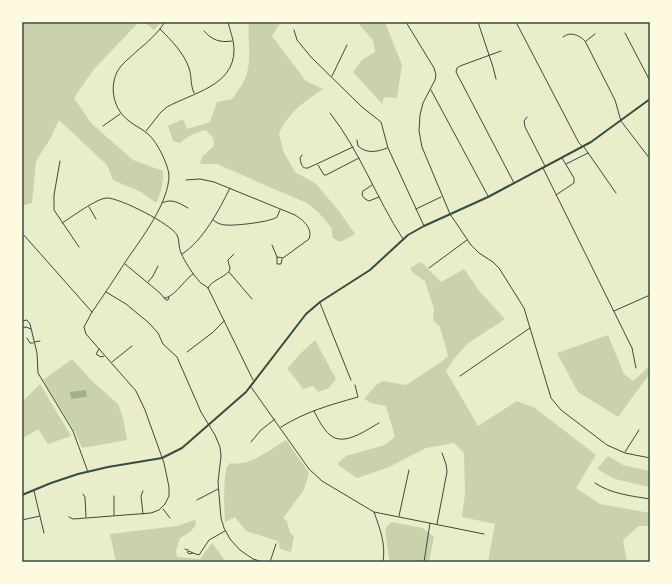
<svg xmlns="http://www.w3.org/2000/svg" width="672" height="584" font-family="'Fira Sans',sans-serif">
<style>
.green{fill:#cad2ad}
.water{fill:#a3b18a}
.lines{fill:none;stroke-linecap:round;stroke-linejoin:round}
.minor{stroke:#344e41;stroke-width:1}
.primary{stroke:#344e41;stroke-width:2}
.neatline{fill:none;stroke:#344e41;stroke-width:1.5}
</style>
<rect width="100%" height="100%" fill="#e9edc9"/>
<path class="green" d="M22,22H139L94,69L74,98L92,124L133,160L163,171C163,182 162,192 156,203L141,192L113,180L107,165L59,120L52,134V136L36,161L32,203L22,206Z
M144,22H161L154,30Z
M249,22H281L272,36L306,81L323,89C303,103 291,110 279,133L283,151L295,172L315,183L339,211L355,234L340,242L333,238L331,227L319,213L307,203L274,189L217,164H200L202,157L214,146L213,138L206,130C196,132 188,136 180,143L173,141L168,126L183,119L187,129L210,122L217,102L232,99C236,93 241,87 244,81C253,63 247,41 249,22Z
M357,22H385L402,65L397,98L384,97L382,104L353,72L362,60L375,52L373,40Z
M421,262L441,282L464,269L480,292L505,319L467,344L455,358L446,371L478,426L517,401L535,408L596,455L576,488L600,504L650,513V526H639L623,540L627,562H488L495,524L462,517L465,493L464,453L454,443L426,448L387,468L357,478L337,464L346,456L385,445L395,437L386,406L371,403L364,399L375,386L383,381L406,385L441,362L448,356L440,327L433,320L434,309L425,281L413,273L410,268Z
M608,335L624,374L633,381L650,366V373L618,417L578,392L557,353Z
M315,340L336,379L329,388L318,392L313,386L303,389L295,378L287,369L299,355Z
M72,359L91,380L118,404L123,418L127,440L82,448L75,432L43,380Z
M40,384L71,436L48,444L38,429L22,439V402Z
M286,440L309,473L304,490L283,518L287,521L290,533L294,536L291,552L280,549L278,541L246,531L235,517L225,522C224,503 223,485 227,466L231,463C248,468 272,448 286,440Z
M608,456L623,465L650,471V487L615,479L597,469Z
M195,520L196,525L190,532L180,538L176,550L177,557L200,559L212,543L226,562H116L110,534L177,526Z
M391,522L423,528L434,537L429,562H388L389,559L385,529Z"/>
<path class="water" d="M86,390L87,397L71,399L70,392Z"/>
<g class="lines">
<path class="minor" d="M406,22L434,68L436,75L435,80L423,103L420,115L419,131L422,147L450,214L471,245L479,253L493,262L499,268L524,308L551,398L561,410L607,445L625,453L650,458
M478,22L493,67L496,79
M451,23L453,22
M517,24L579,143L582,146
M160,29C171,40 184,53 189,68C192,77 190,84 194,93
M294,30L297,40L311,57L362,107L381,122L388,148L424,226
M204,31C212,40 220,43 232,41
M625,33L650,81
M563,37C570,31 579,35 585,41L615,100L621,121L650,159
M586,41L595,34
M501,51L460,66L457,68L456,72L514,183
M332,76L347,45
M431,90L488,196
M330,113C360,151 376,198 403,239
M527,117L524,121L525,127L545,166
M103,126L120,114
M146,131L161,112L167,107C192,93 234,86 234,50C234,40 230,31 228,22
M357,140L358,146C367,154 377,152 387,148
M584,147L616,193
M302,155L300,158C301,164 302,169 308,168L353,147
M60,161L54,195V210L79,247
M566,164L588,153
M318,165L324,175H326L359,158
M543,168L632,348L636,368
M186,180L200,179L214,182L295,215C303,220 313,228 309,239L283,258L277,257
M372,185L363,191L362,195L365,199L369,201L379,197
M556,195L574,183V178L562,158
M162,203C172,198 179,203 188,208
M89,207L96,219
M416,209L441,197
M213,220C217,223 221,225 226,225C234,226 271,222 277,217L280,210
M62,223C72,217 97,198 107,198C120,198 171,224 177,235C180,240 178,247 181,253C185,262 192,273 199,281C201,284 205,285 208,288L253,380
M22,233L92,312
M272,245L277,257V264H281L282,259
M182,254C203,241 219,210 230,188
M125,264L160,293L166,300H168L169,297
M429,268L467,240
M229,272L252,299
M148,282L153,276L158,266
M208,288C211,280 229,276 230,269C230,266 228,263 228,260L234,254
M106,292L126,304L149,323L158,333L163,344L177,357L201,412L215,435L220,447L221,456L218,482L221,518L224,528L230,539L240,550L253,559L263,562
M164,298C174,298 184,280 193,274
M320,303L351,380
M614,311L650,295
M22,321L27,320L30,324L37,353L38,373L73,431L88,472
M22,328L26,327L31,329
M27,338L30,343H33
M34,342L40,341
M99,349L96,354L101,357L104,356
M187,352L212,333L224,321
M112,362L132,346
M460,376L530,328
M251,387L309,469L322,481L374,512L484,534
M314,411C318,419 323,429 330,435C344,447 366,430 379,423
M281,427C307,411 330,405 358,397L355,385
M251,442L261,430L275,419
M625,452L639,430
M595,483C611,494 632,496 650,499
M34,491L44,533
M143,491L141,496L143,514
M83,494L85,497L86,517
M114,496V515
M197,500L218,489
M163,509L170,518
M374,512C380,529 386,544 383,562
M399,516L409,470
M69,517L73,519L151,513L159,510L165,504L169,496V487L164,463L145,410L136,391L86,334L84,327L92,312C104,295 115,278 126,261C141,239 169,203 169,175C168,164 157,142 149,135C143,129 135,126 129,121C114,110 109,89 117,72C122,63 131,57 138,50C148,42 158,33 165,22
M22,520L40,516
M437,524L447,472L446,464L442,453
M185,549L188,550
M193,553L189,551L187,552L189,554L193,553L199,555L209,540L225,531
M270,562L276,544
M424,562L430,523"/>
<path class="primary" d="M22,495L51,483L78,474L108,467L162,458L182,448L246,392L306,314L320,302L370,270L408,235L424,226L488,197L591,142L650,99"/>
</g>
<rect width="672" height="584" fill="none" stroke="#fefae0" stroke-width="46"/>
<rect x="23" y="23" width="626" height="538" class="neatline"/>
</svg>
